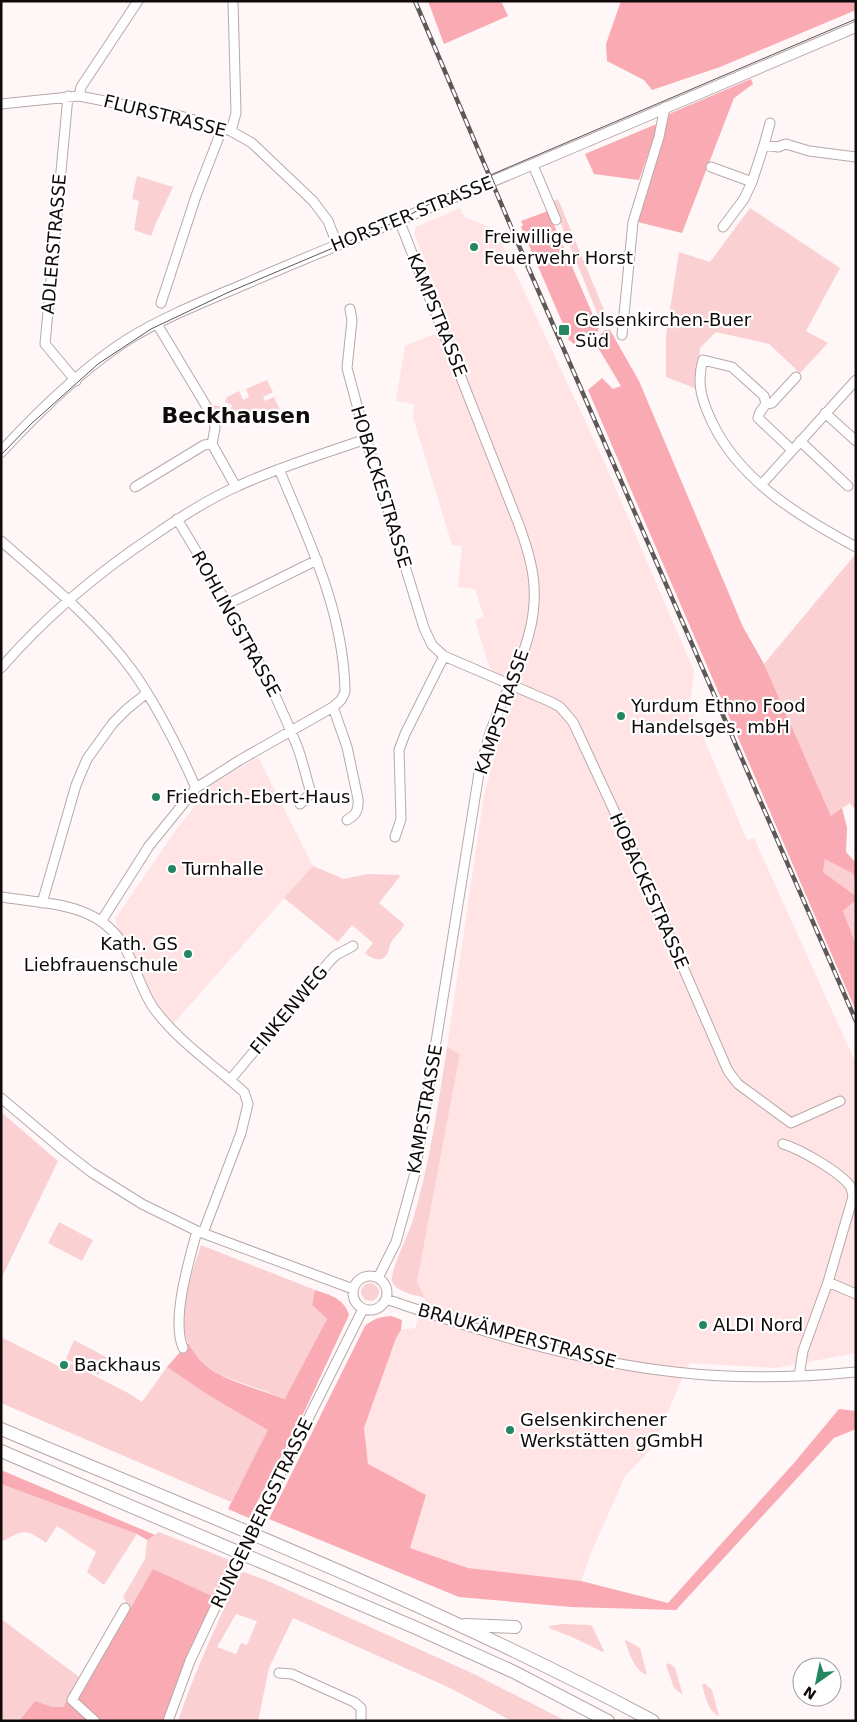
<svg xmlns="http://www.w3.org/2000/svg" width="857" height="1722" font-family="'DejaVu Sans',sans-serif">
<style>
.built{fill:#ffe3e5}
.green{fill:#fad0d3;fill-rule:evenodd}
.forest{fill:#f9aab2}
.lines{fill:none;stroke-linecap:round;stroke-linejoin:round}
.minor-casing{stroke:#b9a8a9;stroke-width:11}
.major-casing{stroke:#b9a8a9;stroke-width:12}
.highway-casing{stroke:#b9a8a9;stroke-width:14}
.minor{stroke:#fff;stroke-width:9}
.major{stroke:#fff;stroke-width:10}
.highway{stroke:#fff;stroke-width:12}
.tram{stroke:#5d5757;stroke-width:1}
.rail-casing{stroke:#5d5757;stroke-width:4.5}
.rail{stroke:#fff;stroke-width:2.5;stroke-dasharray:8;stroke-linecap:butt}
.minor-bridge-casing{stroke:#b9a8a9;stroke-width:11;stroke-linecap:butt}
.minor-bridge{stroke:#fff;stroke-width:9}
.poi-dot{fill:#258761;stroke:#fff;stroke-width:2}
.labels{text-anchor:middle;stroke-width:4.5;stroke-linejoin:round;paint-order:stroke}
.street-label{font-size:18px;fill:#100a0a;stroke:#fff}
.poi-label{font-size:18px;fill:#100a0a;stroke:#fff;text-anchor:start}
.district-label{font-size:22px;font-weight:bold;fill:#100a0a;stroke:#fff}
</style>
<rect width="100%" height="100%" fill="#fef6f7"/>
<path class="built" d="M460,208L464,216L467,218L495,229L602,457L694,671L690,706L747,840L754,838L856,1064V1353L775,1368L689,1363L652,1448L625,1476L591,1553L581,1581L468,1568L410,1548L426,1495L368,1465L364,1428L396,1338L401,1330L415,1328L425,1298L417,1282L460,1054L447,1047L484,795L503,725L514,702L489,666L475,620L484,617L475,589L458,587L462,546L452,545L413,417L414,404L396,401L405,346L451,327L414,233L416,227Z
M258,757L313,866L173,1024L160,1008L149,990L130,946L118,928L115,919L176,830L212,785Z"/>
<path class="green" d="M137,176L173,187L156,223L151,236L134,230L139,201L132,199Z
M558,199L609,322L602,325L552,202Z
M750,208L840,268L806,331L828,343L800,373L769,344L716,332L700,348L697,389L666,377V335L679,252L710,262Z
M267,380L273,392L263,397L265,401L274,397L283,417L271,422L268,417L265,419L267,424L257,425L241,419V416L221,410L219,415L215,414L209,404L231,409L232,405L225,402L227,397L239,391L243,400L249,397L246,389Z
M854,556L856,557V811L850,803L831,816L764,664Z
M825,858L852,873L856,879V896L823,872Z
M313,866L344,879L367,874L401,875L379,903L404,924C402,931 396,935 392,941C389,945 390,948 388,952C383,964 372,959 365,953L373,943L352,925L338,942L284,898Z
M856,900V945L843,911Z
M447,1047L460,1054L417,1282L425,1298C416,1295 395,1292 392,1281C390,1272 408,1235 412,1223C429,1166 438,1107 447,1047Z
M1,1112L58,1161L1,1279Z
M59,1222L93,1240L82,1261L48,1243Z
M201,1245L315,1290L312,1305L327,1319L286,1399L220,1375L205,1365L197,1357L188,1343L184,1333L181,1320L192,1272Z
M361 1292a9 9 0 1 1 18 0a9 9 0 1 1-18 0Z
M1,1337L66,1370L70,1363L128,1393L142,1402L167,1367L208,1395L269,1430L231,1502L1,1403Z
M74,1340L108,1358L98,1375L66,1359Z
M1,1484L137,1534L104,1585L87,1572L96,1552L57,1526L46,1543C24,1527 24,1530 1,1542Z
M159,1532L232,1561L216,1598L153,1570L130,1609L123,1597L145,1559L147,1540Z
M244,1572L268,1581L474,1674L566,1721H512L450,1688L293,1618L269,1668L258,1721H178C195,1670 218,1622 240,1574ZM236,1614L257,1621L247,1645L241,1643L236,1654L217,1647Z
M1,1619L82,1679L71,1700L64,1707H52L35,1701L19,1721L1,1720Z
M562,1624L589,1625L592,1626L604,1651L603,1652L572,1637L549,1628L550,1626Z
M626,1640L640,1648L647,1675C634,1670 630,1654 625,1642Z
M669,1663L675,1668L683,1695L674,1688L666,1665Z
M704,1683L712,1690L719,1716C707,1710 706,1697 702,1685Z"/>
<path class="forest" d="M428,1H496L502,3L508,16L444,44Z
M621,1H856V10L720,67L652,90L644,80L607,61L606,44Z
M751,79L753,84L734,98L682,233L638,222L669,114Z
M659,123L639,180L594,174L585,154Z
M548,211L599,329L595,336L576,346L568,339L569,338L521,227L523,225L521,221Z
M605,330H610L639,381L743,627L764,664L831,816L842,808L847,828L846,852L856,863V879L852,873L825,859L823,872L856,896V900L843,911L856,945V1011L588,390L602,378L613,389L621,386L594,341Z
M315,1290C330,1295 344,1298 349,1315L305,1410L249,1518L228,1509L268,1430L208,1395L167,1367L188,1343C193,1351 198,1359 205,1365C223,1381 262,1390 285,1399L327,1319L312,1305Z
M391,1316L402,1320L401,1330L396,1338L364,1428L368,1464L426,1495L410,1548L468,1568L581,1581L668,1603L794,1463L839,1409L856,1411V1429L834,1438L676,1610L571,1607L459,1597L269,1519L365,1326C373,1319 379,1317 391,1316Z
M1,1470L155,1535L147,1540L137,1534L1,1484Z
M153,1569L216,1598L164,1721H98L75,1697L126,1610L130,1609Z
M71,1700L94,1721H19L35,1701L52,1707H64L66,1702Z"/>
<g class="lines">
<defs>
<path id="minor" d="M68,96L45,344L76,381
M79,96L81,87L138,1
M1,104L79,96L177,115L231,131L252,143L313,201L328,221L337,244
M231,131L236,113L233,1
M764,145L770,123
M533,165L556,220
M711,167L752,182
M723,227L744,199L752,182L764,145L778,147L786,144L809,151L856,157
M161,303L196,196L222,129
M350,309L352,320L347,368L366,439L424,628L432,645L444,656L551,702L560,707L573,722L630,845L728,1071L738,1084L791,1123L840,1101
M157,324L214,419L215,428L212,444
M622,335L633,222L659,137L665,107
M766,404L772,403L796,377
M825,413L856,441
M800,441L848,486
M792,450L758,418L760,412L766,404L764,396L732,367L703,360C696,383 702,401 712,422C740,481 800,517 856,547
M761,485L856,380
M135,487L204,445L212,444L236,487
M177,519C222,593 265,666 297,746C303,761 306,778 311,793L300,804
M1,541C47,581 96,621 132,670C158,707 178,747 196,788
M228,604L317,560
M1,668C46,616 96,574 153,536C179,518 208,499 238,486C279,467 323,454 366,439
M333,707L347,747L358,799C359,810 356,815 347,820
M395,837L401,819L399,750L405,734L444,656
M1,897C47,904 100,902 125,948C136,967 142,993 155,1010C179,1042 214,1065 244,1092L248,1104L241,1133L203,1233
M42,903L76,785L87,759L113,723L127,709L147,693
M102,920L149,846L196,788L240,760L333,707L341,700L345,692C344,612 309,541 279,469
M230,1080L330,961L336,955L353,946
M1,1098L64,1151L91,1172L142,1204L197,1231L353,1289
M783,1144C800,1149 840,1172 850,1186C852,1189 852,1193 853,1197L828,1282L803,1351L799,1376
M353 1293a17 17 0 1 1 34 0a17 17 0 1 1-34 0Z
M378,1278L396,1242L415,1173L479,773C483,760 486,746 490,733C505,690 532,648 534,603C536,575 528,550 519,525L399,220
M828,1282L856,1294
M386,1299C479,1331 576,1361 675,1372C735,1379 795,1378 856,1372
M183,1348C171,1319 189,1261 197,1231
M260,1515L363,1309
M279,1673L292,1674L354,1702L361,1708V1721
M95,1721L72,1700L125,1608
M168,1721L190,1661L229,1578"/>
<path id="major" d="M1,452C37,413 82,369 127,340C164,317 205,301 245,284C318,252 391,224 464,193C595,139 725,82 856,27"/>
<path id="highway" d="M1,1429C221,1521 443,1609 653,1721
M1,1451L414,1627L514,1672L608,1721
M465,1625L515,1627"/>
</defs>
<use href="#minor" class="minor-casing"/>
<use href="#major" class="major-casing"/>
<use href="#highway" class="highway-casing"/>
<use href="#minor" class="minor"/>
<use href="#major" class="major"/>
<use href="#highway" class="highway"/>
<path class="tram" d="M1,455L31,424L98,364L151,329L229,292L404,218L453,191L856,19"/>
<defs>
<path id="rail" d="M415,1L531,274L856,1021"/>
</defs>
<use href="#rail" class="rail-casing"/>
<use href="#rail" class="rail"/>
<defs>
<path id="minor-bridge" d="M229,1578L260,1515"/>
</defs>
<use href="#minor-bridge" class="minor-bridge-casing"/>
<use href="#minor-bridge" class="minor-bridge"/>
</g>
<g class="poi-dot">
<circle cx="474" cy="247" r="5"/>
<rect x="558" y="324" width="12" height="12" rx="2.5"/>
<circle cx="621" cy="716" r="5"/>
<circle cx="156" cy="797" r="5"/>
<circle cx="172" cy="869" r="5"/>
<circle cx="188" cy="954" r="5"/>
<circle cx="703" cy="1325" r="5"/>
<circle cx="64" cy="1365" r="5"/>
<circle cx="510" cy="1430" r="5"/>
</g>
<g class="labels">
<g class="street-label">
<text transform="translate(165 116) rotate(14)" y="6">FLURSTRASSE</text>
<text transform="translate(412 214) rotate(-22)" y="6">HORSTER STRASSE</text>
<text transform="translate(54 244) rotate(-85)" y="6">ADLERSTRASSE</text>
<text transform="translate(437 315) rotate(68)" y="6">KAMPSTRASSE</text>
<text transform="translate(381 487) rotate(73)" y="6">HOBACKESTRASSE</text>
<text transform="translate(236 624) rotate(61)" y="6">ROHLINGSTRASSE</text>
<text transform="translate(502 712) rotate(-71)" y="6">KAMPSTRASSE</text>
<text transform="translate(649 891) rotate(66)" y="6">HOBACKESTRASSE</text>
<text transform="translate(289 1010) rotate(-50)" y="6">FINKENWEG</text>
<text transform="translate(425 1109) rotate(-80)" y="6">KAMPSTRASSE</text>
<text transform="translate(517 1336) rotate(15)" y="6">BRAUKÄMPERSTRASSE</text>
<text transform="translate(262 1513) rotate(-64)" y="6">RUNGENBERGSTRASSE</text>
</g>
<g class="poi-label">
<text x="484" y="243">Freiwillige<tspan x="484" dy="21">Feuerwehr Horst</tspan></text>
<text x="575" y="326">Gelsenkirchen-Buer<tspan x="575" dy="21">Süd</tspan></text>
<text x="631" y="712">Yurdum Ethno Food<tspan x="631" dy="21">Handelsges. mbH</tspan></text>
<text x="166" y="803">Friedrich-Ebert-Haus</text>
<text x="182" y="875">Turnhalle</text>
<text x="178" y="950" text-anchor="end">Kath. GS<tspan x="178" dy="21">Liebfrauenschule</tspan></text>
<text x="713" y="1331">ALDI Nord</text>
<text x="74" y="1371">Backhaus</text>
<text x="520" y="1426">Gelsenkirchener<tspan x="520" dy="21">Werkstätten gGmbH</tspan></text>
</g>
<g class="district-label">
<text x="236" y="423">Beckhausen</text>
</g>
</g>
<rect width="857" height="1722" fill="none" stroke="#100a0a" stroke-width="5"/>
<g transform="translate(817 1682) rotate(213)"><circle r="24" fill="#ffffff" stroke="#9f9d9d"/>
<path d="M0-4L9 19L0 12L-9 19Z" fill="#258761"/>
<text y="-8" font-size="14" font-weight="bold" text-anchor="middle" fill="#100a0a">N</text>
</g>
</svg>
